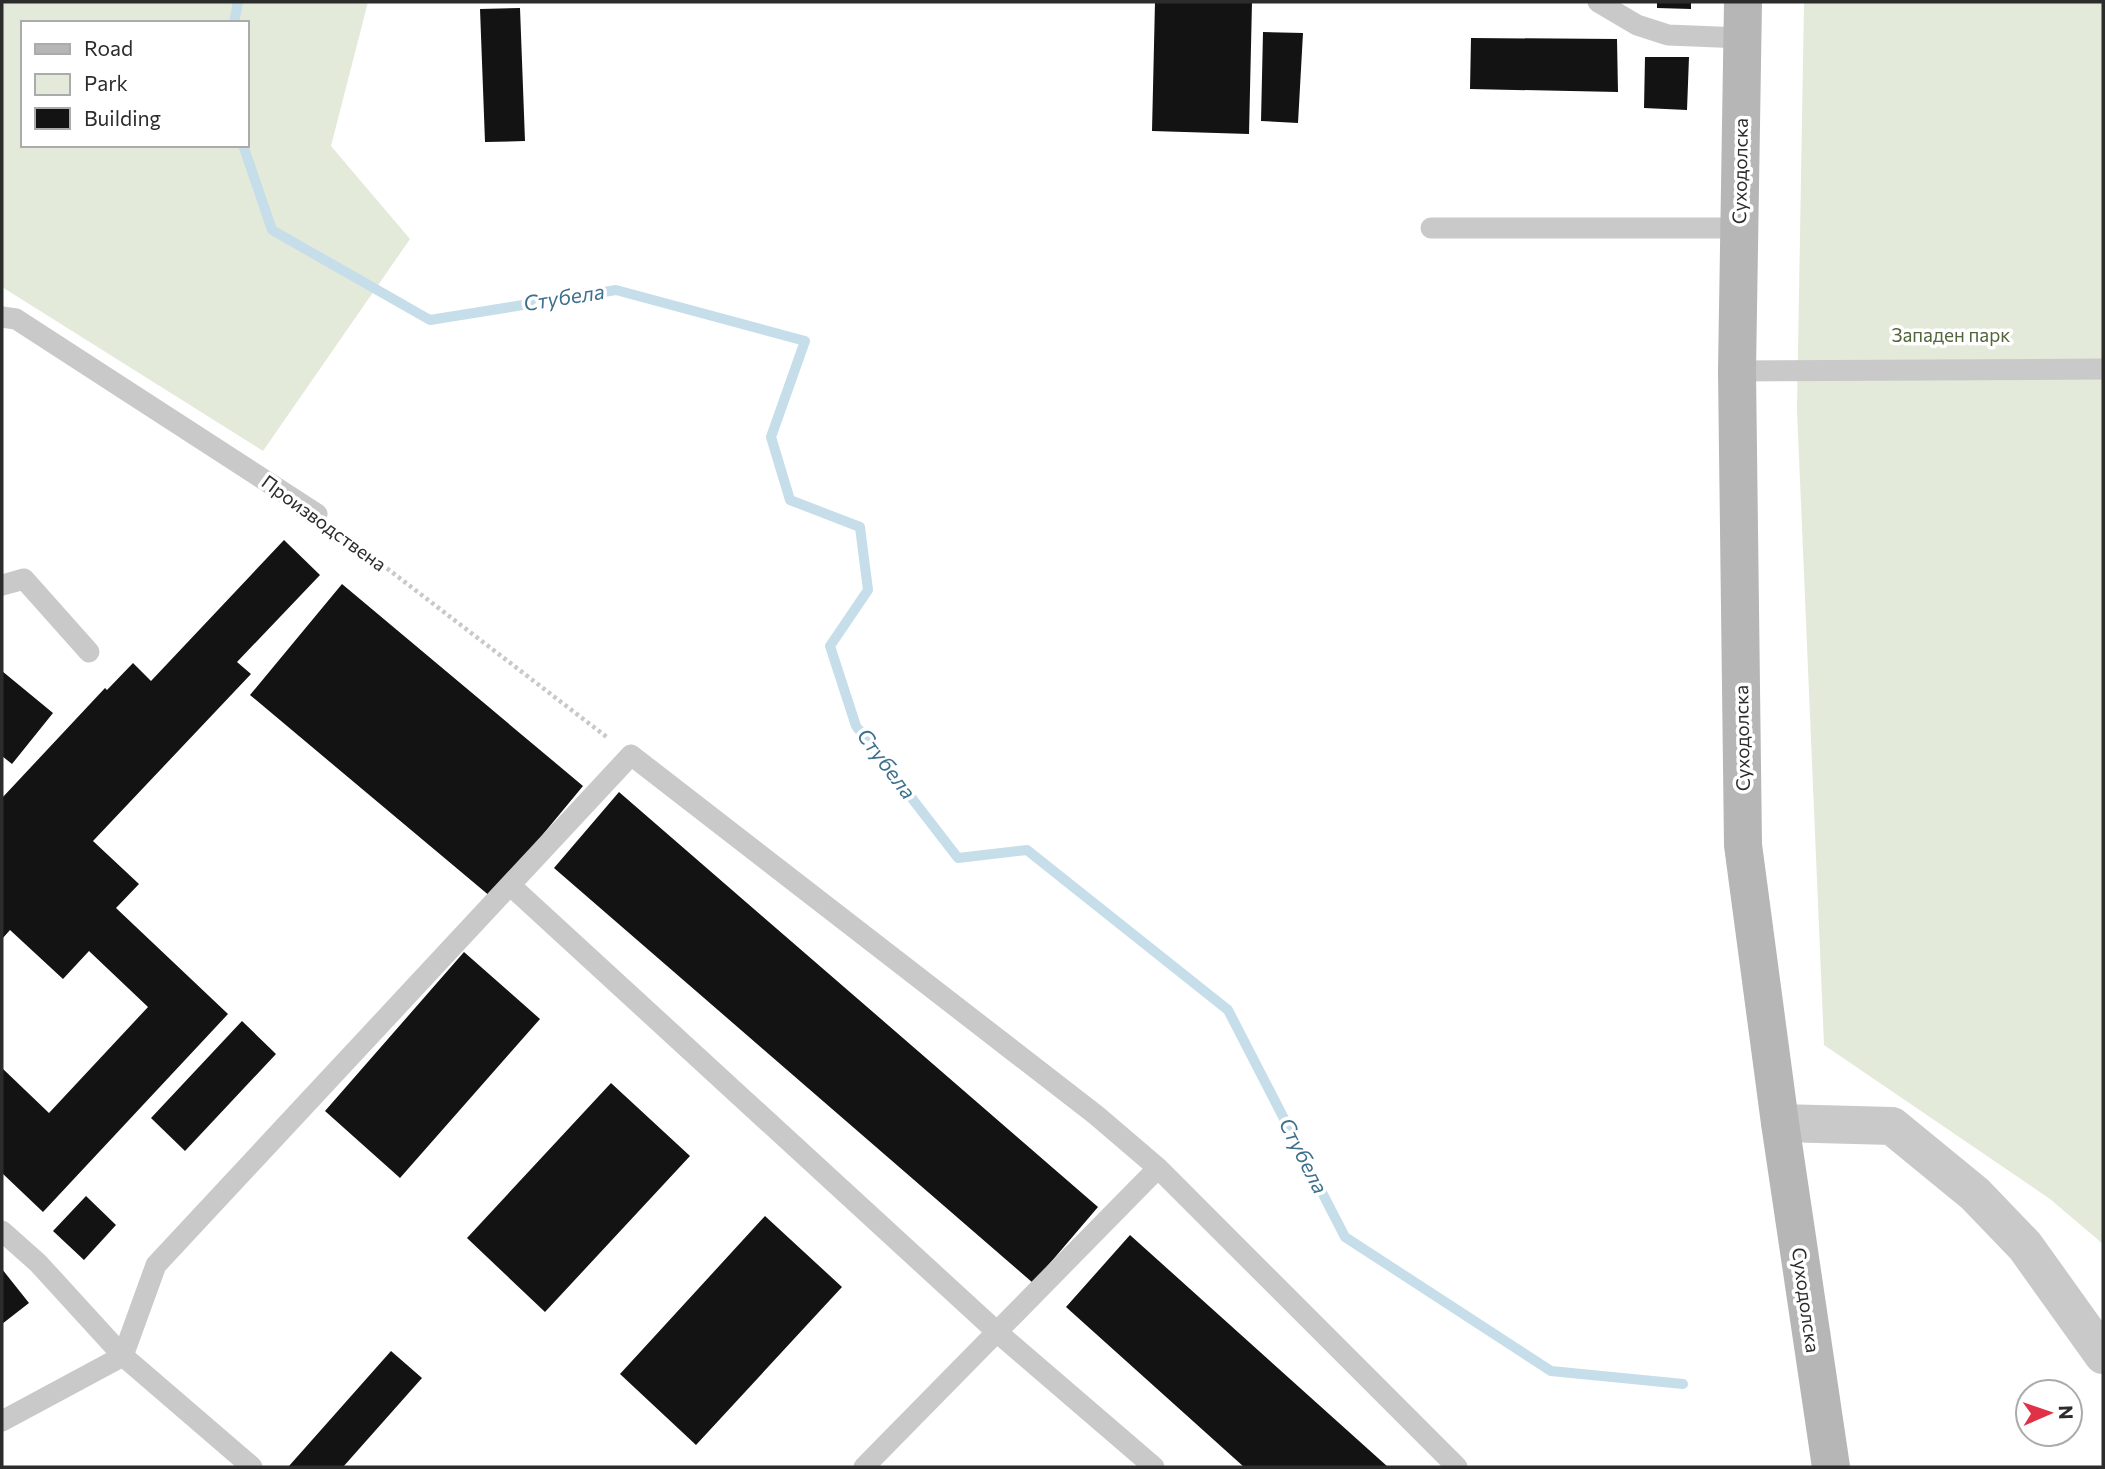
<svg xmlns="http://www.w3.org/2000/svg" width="2105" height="1469" font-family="Commissioner,sans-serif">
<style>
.green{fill:#e3eada;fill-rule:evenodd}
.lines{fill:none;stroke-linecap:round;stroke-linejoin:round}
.stream{stroke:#c6ddea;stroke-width:10}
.building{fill:#131313}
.path{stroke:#c9c9c9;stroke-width:4.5;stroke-dasharray:3.5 3.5;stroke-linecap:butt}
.lane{stroke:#c9c9c9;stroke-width:21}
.street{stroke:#c9c9c9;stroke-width:38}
.secondary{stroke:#b6b6b6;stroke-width:38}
.labels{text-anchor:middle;stroke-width:7;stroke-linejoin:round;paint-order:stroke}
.street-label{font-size:19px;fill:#2c2c2c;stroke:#fff}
.park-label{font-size:19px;fill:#51663b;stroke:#fff}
.water-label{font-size:21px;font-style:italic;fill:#3d708c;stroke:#fff}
</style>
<rect width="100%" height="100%" fill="#fff"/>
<path class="green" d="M2,2H368L331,146L410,239L263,451L2,287ZM23,23H247V145H23Z
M1804,2H2103V1244L2050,1199L1824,1045L1797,410Z"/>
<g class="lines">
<path class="stream" d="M234,23L238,2
M243,145L272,230L430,320L616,290L805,341L771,437L790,500L860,527L868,590L830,646L856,726L958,858L1027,850L1228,1010L1345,1237L1551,1371L1683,1384"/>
</g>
<path class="building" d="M1155,2H1252L1249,134L1152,131Z
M1657,2H1691V9L1657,8Z
M520,8L525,141L485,142L480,9Z
M1263,32L1303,33L1298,123L1261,121Z
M1471,38L1617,39L1618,92L1470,89Z
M1645,57H1689L1687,110L1644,108Z
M284,540L320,575L237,662L251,674L93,841L139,884L116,908L228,1014L43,1212L2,1173V1068L49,1113L148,1007L89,951L63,979L10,930L2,939V798L105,688L107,690L133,663L151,681Z
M342,584L583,786L491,897L250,695Z
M2,671L53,713L12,764L2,756Z
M619,792L1098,1207L1033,1283L554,868Z
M464,952L540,1019L400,1178L325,1111Z
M242,1021L276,1054L185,1151L151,1118Z
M611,1083L690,1156L545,1312L467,1238Z
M86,1196L116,1225L84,1260L53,1231Z
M765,1216L842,1287L696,1445L620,1374Z
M1130,1235L1388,1467H1244L1066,1307Z
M2,1269L29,1303L2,1324Z
M391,1351L422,1378L343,1467H290L289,1466Z"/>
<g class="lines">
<path class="path" d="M337,530L608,738"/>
<path class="lane" d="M1598,2L1637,25L1668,35L1742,38
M1431,228H1739
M2,317L16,319L317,514
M1737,371L2103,369
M2,585L24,579L89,652
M511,886L997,1332L1154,1467
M2,1231L38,1263L123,1356L252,1467
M2,1421L123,1356L156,1265L631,755L1096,1115L1158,1168L1457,1467
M864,1467L1158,1168"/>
<path class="street" d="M1780,1123L1892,1126L1975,1194L2025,1246L2103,1355"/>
<path class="secondary" d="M1743,2L1737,371L1743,845L1780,1123L1831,1467"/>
</g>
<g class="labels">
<g class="street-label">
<text transform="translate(1740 171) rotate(-89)" y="7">Суходолска</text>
<text transform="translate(324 523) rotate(36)" y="7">Производствена</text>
<text transform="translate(1742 738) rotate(-91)" y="7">Суходолска</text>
<text transform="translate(1806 1300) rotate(82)" y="7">Суходолска</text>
</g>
<g class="park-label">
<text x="1951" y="342">Западен парк</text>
</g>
<g class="water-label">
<text transform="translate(564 298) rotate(-9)" y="7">Стубела</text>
<text transform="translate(886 764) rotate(53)" y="7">Стубела</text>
<text transform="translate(1303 1156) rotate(63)" y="7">Стубела</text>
</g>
</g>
<rect width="2105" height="1469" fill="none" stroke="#2c2c2c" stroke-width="7"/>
<rect x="21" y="21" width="228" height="126" fill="#ffffff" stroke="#ababab" stroke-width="2"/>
<rect x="35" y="44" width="35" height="10" fill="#b6b6b6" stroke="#ababab" stroke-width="2"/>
<text x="84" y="56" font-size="21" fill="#2c2c2c">Road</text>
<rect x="35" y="74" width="35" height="21" fill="#e3eada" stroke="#ababab" stroke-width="2"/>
<text x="84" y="91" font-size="21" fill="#2c2c2c">Park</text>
<rect x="35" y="108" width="35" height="21" fill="#131313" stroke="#ababab" stroke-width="2"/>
<text x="84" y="126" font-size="21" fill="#2c2c2c">Building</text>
<g transform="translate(2049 1413) rotate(88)"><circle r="33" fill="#ffffff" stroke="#ababab" stroke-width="2"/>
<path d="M0-5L12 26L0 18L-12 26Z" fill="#e03246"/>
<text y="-10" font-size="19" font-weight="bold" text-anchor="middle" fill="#2c2c2c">N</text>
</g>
</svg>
